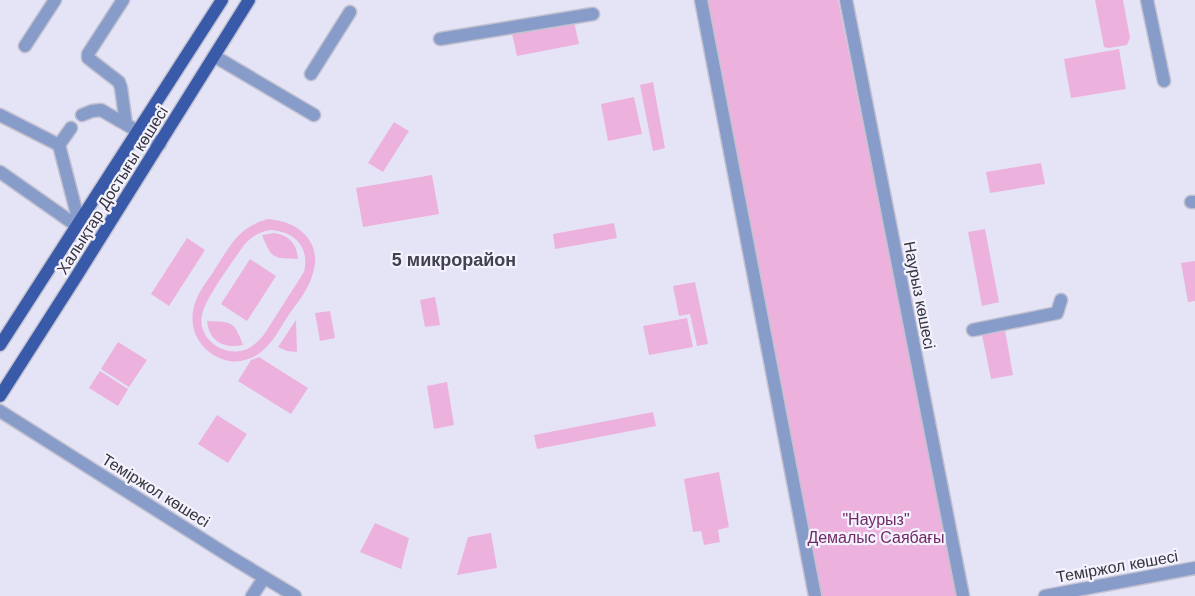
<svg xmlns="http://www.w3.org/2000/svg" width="1195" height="596" font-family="Helvetica,sans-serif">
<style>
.green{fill:#ecb2dd;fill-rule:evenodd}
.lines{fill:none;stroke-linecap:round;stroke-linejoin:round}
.minor-casing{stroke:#c2c1d1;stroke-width:15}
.major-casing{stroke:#c2c1d1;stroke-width:15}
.minor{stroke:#879cc8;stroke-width:12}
.major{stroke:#395aa9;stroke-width:12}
.labels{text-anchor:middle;stroke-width:4.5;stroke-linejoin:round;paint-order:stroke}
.street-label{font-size:16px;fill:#35343b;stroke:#f3f2fe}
.park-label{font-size:16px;fill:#732a64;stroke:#f3f2fe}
.neighbourhood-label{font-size:18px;font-weight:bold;fill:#424150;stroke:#f3f2fe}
</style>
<rect width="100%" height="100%" fill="#e5e4f7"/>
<path class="green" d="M708,0H838L958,596H822Z
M1095,0H1123L1130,38L1127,45L1109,48L1104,47Z
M574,22L579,44L517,56L512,34Z
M1119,49L1126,89L1071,98L1064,59Z
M653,82L665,148L653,151L640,85Z
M634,97L642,134L608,141L601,104Z
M394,122L409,131L383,172L368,163Z
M1041,163L1045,184L990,193L986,172Z
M432,175L439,214L363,227L356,188Z
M268,219C297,221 323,241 313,273C309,289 297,303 288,316C280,328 273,343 261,352C253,359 240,363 229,361C200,355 184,326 197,298C201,288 209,279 215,269C231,245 238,227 268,219ZM271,230C295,232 310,247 304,272L263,336C257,342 252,348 244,350C223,357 197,338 202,315C205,299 233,261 244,245C252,236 259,232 271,230Z
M614,223L617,238L555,249L553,234Z
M985,229L999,302L982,306L968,232Z
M274,233C289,235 297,244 298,259C272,258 272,259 262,235Z
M187,238L205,250L169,306L151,294Z
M250,259L276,276L247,321L221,304Z
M1195,261V301L1188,302L1181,263Z
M695,282L708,344L697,346L690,314L679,316L673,286Z
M435,297L440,325L425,327L420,300Z
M330,311L335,338L320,341L315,313Z
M687,318L693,347L649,355L643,326Z
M296,320L297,352L287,351L278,347Z
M207,321C233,322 234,321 243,345C225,349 209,342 207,321Z
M1005,330L1013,375L991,379L982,335Z
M118,342L147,360L129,387L101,369Z
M259,357L308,388L291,414L238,381L251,360Z
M100,371L128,389L118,406L89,388Z
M447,382L454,425L434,429L427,386Z
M653,412L656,426L537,449L534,435Z
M217,415L247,434L228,463L198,444Z
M719,472L729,527L718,530L720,542L704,545L701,531L693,532L684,479Z
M375,523L409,538L401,569L360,552Z
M491,533L497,568L457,575L468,537Z"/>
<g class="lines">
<defs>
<path id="minor" d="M123,0L88,54V58L119,82L121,88L126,124
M701,0L815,596
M846,0L963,596
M1147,0L1164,81
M440,39L593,14
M25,46L55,0
M214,56L314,115
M311,74L350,12
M0,115L59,145
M82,115L92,111L101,110L160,144
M71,128L59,145L79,222
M0,172L77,226
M1191,202H1195
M973,330L1057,313L1061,300
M0,411L229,556L295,596
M252,596L264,578
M1045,596L1195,568"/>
<path id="major" d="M0,345L222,0
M0,396L76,277L249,0"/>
</defs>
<use href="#minor" class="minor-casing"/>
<use href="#major" class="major-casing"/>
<use href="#minor" class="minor"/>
<use href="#major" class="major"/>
</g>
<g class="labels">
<g class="street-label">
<text transform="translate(112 190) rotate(-58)" y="6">Халықтар Достығы көшесі</text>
<text transform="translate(920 295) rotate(79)" y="6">Наурыз көшесі</text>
<text transform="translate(156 490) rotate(32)" y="6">Теміржол көшесі</text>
<text transform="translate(1117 566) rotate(-10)" y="6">Теміржол көшесі</text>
</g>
<g class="park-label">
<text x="876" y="525">"Наурыз"<tspan x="876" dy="18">Демалыс Саябағы</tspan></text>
</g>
<g class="neighbourhood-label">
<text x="454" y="266">5 микрорайон</text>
</g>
</g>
</svg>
